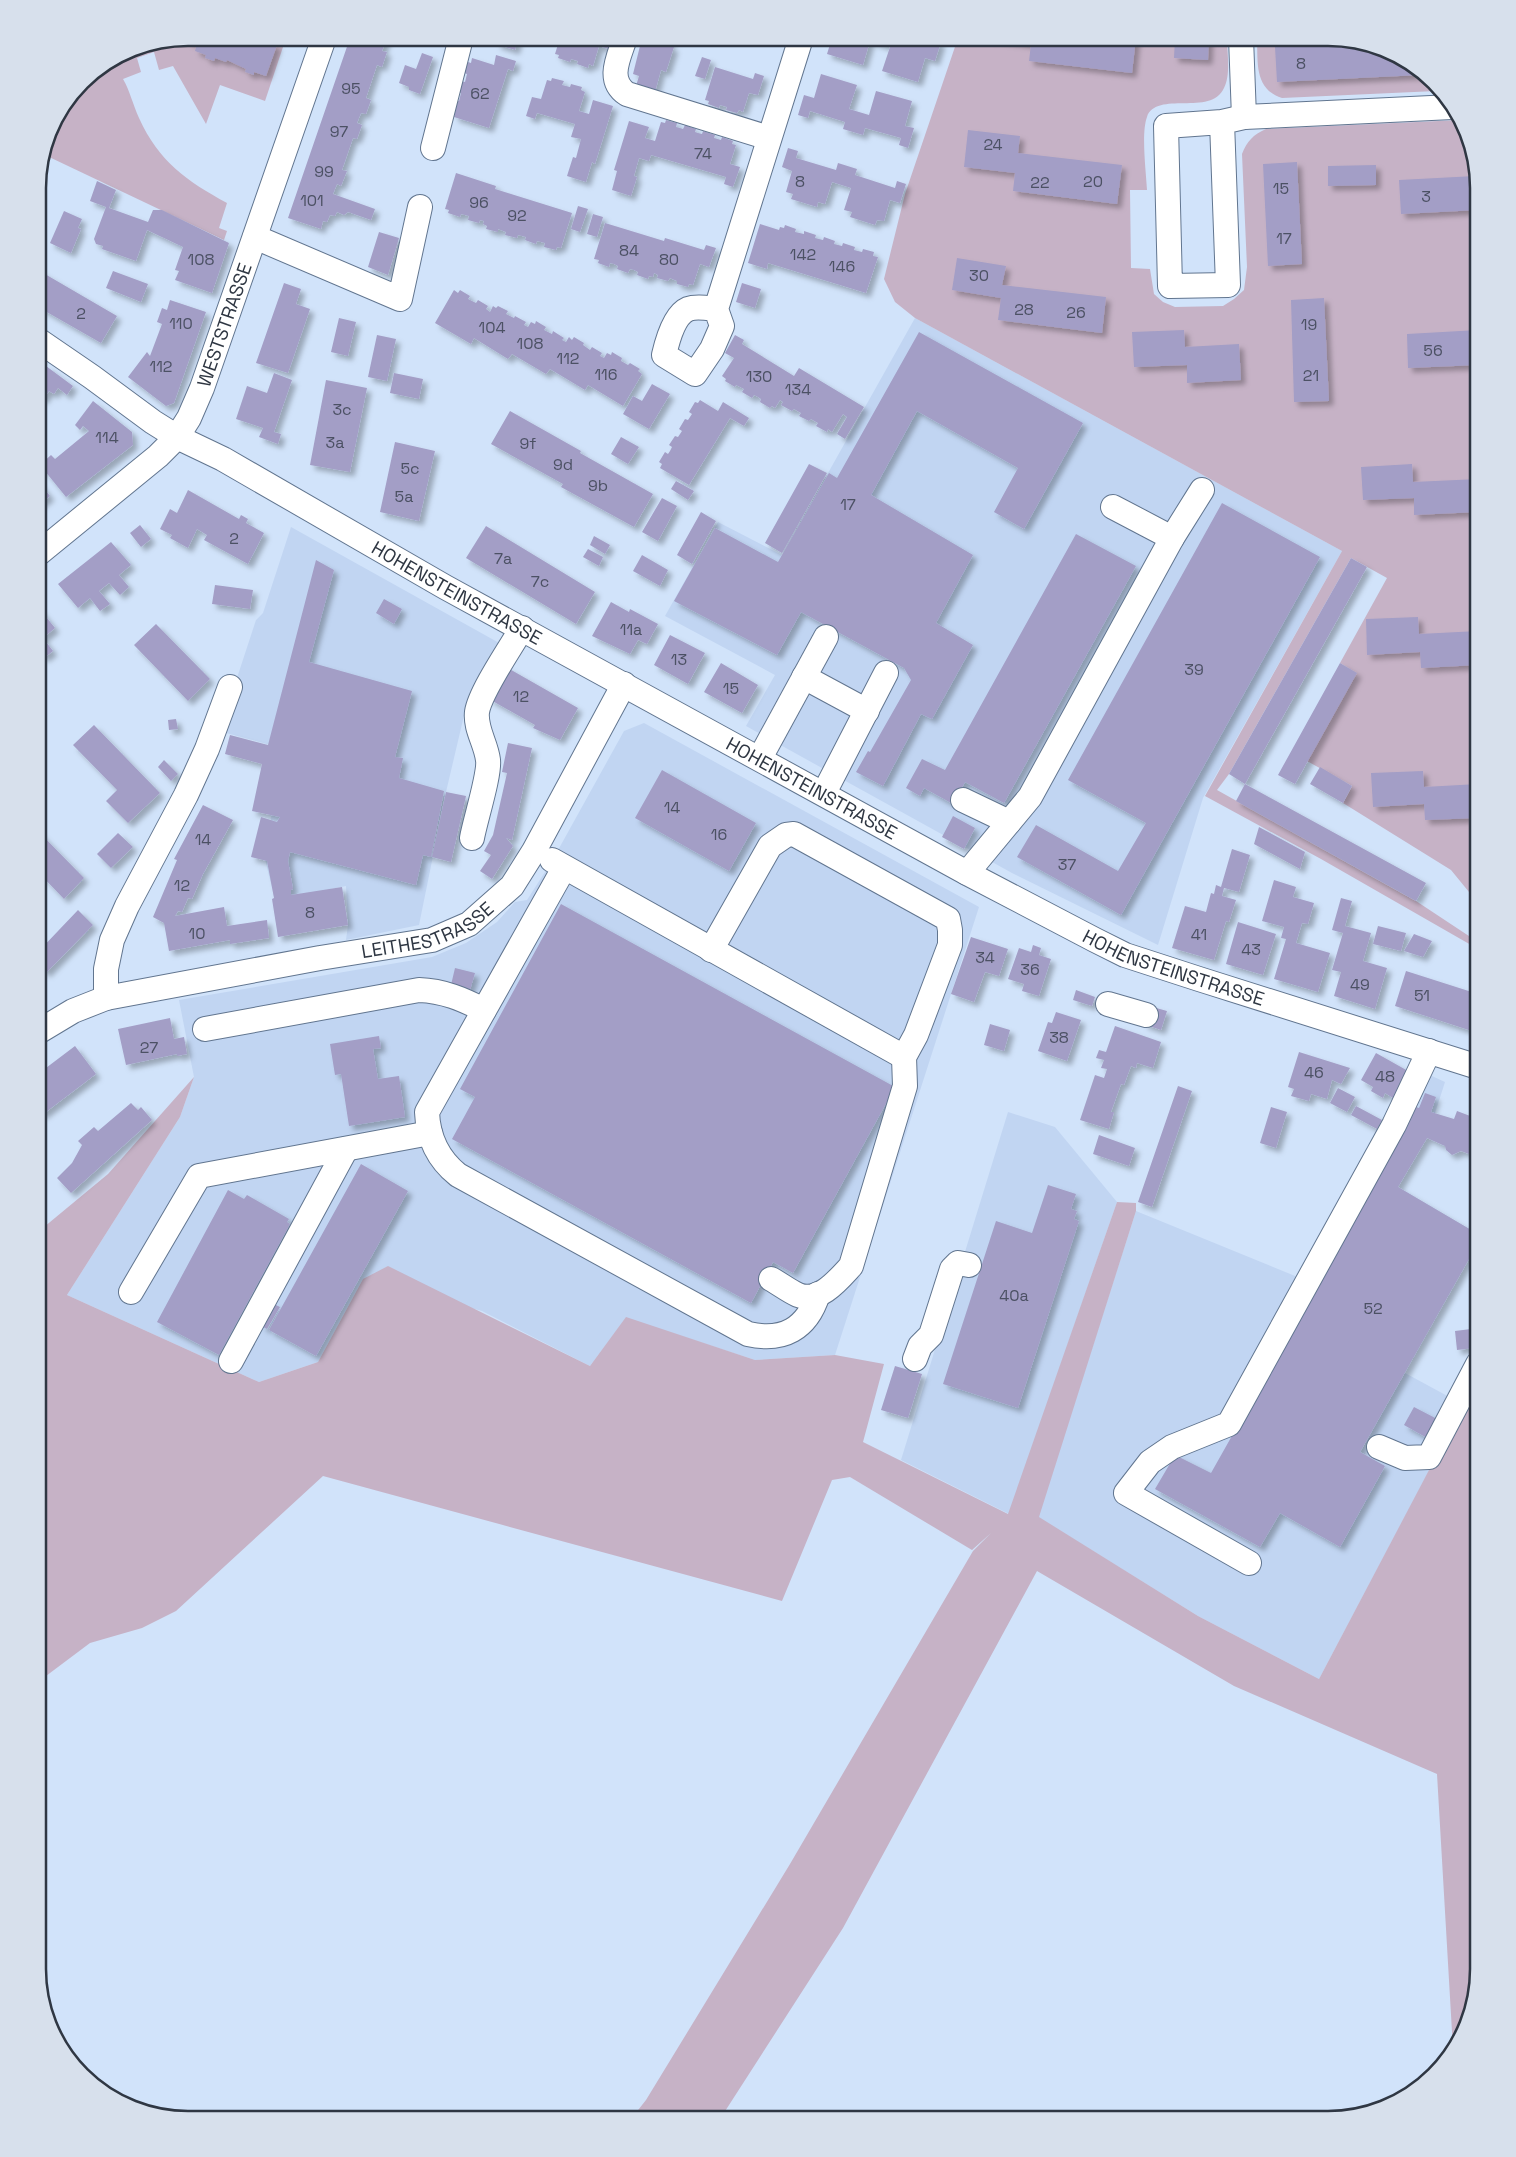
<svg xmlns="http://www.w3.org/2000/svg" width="1516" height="2157" font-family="'Space Grotesk',sans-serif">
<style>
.built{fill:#c1d5f2}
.green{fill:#c6b2c6}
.building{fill:#a39ec6;filter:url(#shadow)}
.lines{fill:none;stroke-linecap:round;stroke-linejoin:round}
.minor-casing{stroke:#61758f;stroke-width:26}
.minor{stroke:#fff;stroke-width:24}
.labels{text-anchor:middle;stroke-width:4.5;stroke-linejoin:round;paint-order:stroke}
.number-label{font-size:16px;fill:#4c5164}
.street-label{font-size:19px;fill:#2f3743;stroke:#e6effb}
.rim{fill:none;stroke:#2f3743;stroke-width:2.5}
</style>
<defs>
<filter id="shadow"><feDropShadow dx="4.5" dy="4.5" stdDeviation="2.5" flood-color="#0004"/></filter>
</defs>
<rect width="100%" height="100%" fill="#d1e3fa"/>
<path class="built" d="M915,318L1342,551L1203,798L1158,945L1012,873L746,726L775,675L665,616L718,522L782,555Z
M291,527L501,644L466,707L446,792L419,925L346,940L348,925L346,886L275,900L265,859L271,817L289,750L226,733L241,689L234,687L256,620L263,613Z
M644,723L979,907L835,1355L755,1360L626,1318L590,1366L482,1311L363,1279L318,1362L259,1382L67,1295L180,1117L194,1077L179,1000L432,957L466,943L497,922L515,902L527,900L552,861L624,731Z
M1410,1066L1445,1082L1427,1138L1398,1187L1478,1234V1243L1405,1373L1464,1405L1319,1679L1198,1616L1038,1517L1136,1211L1300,1278Z
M1008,1112L1055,1127L1117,1202L1009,1514L901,1460Z"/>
<path class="green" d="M189,38H286L265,101L220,85L206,124L173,66L159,70L154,52L137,58L141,72L123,79C130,91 133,105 139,118C159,162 187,181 227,203L219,228L227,231L224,240L47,156L41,165L49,131L82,82L131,49Z
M958,38H1227C1227,53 1231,74 1224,88C1211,117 1156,90 1147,117C1141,133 1146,171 1147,190H1130L1131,268L1150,269L1154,294L1163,302L1175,307L1223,306L1234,299L1244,290L1247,267L1242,154C1247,141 1253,135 1266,129L1460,120L1478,189V903L1451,870L1343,803L1352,786L1307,761L1356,673L1340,663L1387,578L1351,558L1229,774L1217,790L1416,901L1478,942V949L1321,859L1205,796L1342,551L915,318L895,302L884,279L905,194Z
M1257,38H1337L1403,58L1436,91L1282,98C1254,89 1258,62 1257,38Z
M194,1077L180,1117L67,1295L259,1382L318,1362L363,1279L388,1266L590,1366L626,1317L755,1360L835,1355L884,1364L863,1442L1008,1514L1117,1202L1136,1203V1211L1039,1517L1198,1616L1319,1679L1478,1377V1969L1458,2044L1453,2049L1437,1774L1234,1686L1037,1571L843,1928L720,2119H631L646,2100L790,1864L973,1551L991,1533L972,1550L850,1477L832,1480L782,1601L323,1476L176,1611L142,1628L90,1643L38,1682V1232L108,1174Z"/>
<path class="building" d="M187,38H254L277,45L266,76L254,72V75L245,72L246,69L227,60L226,62L215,58L214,61L205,58L206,55L195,51L197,44L186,40Z
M350,38H387L382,51L387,52L382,67L377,65L366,98L371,100L366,114L361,113L357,123L362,125L357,139L353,138L342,170L347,171L341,186L337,184L333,194L375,209L371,220L348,212L344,215L337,212L335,216L330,215L327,222L323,221L321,229L288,218Z
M498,38H514L518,40L515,50L496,44Z
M560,38H613L609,49L599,46L593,66L589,64L588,68L577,64L578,61L571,59L570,62L558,58L559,55L555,54Z
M642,38H671L669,46L674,47L666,72L661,70L655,92L636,86L639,76L633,74Z
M832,38H906L929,45L931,39L941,42L935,61L925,58L918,82L882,71L890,47L870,41L863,65L827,54Z
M988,38H1136L1132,73L1029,61L1031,44Z
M1175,38H1209L1208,60L1174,58Z
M1356,43L1403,58L1420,75L1277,82L1275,47Z
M422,53L433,57L420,94L409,90V87L399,83L405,65L416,69Z
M496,55L516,61L513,71L508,69L489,128L454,117L455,113L452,112L455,100L459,101L461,93L458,92L461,81L465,82L467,74L464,73L468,62L471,63L472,58L494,65Z
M702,57L711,60L705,79L695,76Z
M715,67L753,79L755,73L764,76L758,95L749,93L743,112L739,110L737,113L726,110L727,107L720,105L719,108L708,104L709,101L705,100Z
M821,74L857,85L849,109L869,115L876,91L912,101L905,126L914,128L908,148L899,145L901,138L865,128L863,135L843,129L845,122L810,111L808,118L798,115L804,95L814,98Z
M552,78L564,81L562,85L570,87L571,84L582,87L581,90L585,92L579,111L589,114L593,100L613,106L595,164L592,162L586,182L567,176L573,157L576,158L581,139L571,137L575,124L537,113L535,119L526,116L532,97L541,99L547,80L551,81Z
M666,120L677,123L676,127L680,128L683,129L685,125L696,129L695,132L698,133L702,134L703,131L715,135L714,138L721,140L722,137L733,141L732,144L736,145L730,164L740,167L733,187L724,184L726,177L651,155L649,161L639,158L634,176L637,177L631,196L612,190L617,171L614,170L629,121L649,127L645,138L655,141L661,122L665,123Z
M968,130L1020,136L1018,153L1122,165L1117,204L1013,191L1015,173L964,167Z
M788,148L798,151L796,158L836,170L838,163L857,169L855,175L895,188L897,181L906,184L900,203L890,200L884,221L877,220L875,225L850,217L852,212L844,210L851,188L832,182L825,204L818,202L817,207L791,199L793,194L786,192L792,171L782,167Z
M1297,162L1302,264L1268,266L1263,164Z
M1376,165V185L1328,186V166Z
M456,173L496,186L495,189L572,213L561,248L557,247L556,250L544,247L545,243L537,241L536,244L525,240L526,237L518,235L517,238L505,235L506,232L498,229V232L486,229L487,226L483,224L484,221L480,220L479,223L468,220L469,216L461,214L460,217L448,213L449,210L445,209Z
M1475,176L1479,189L1478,210L1401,214L1399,180Z
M97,181L116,190L109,208L148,222L153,210H162L229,243L212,293L175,280L179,271L175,270L183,247L147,230L136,261L102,249L103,246L96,244L94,239L106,207L90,201Z
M578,206L588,209L580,232L571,229Z
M64,211L82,219L78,228L81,229L71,253L50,243Z
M593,214L603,217L597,237L587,234Z
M605,223L664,241L665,238L704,250L706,245L716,248L709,267L700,264L693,285L689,284L688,287L677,284V281L670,278L668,281L657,278L658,275L654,273L653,277L649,276L648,279L637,275L638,272L634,270L630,269L628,273L617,269L618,266L614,264L610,263L609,267L598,263L599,260L594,259Z
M760,224L779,230L780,227L784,228L785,225L796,229L795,232L804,234V231L816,235L815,238L823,240L824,237L835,241L834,244L842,246L843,243L855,247L854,250L862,252L863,249L874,252L873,256L878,257L866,293L768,263L767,269L748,263Z
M379,232L399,238L388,275L368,267Z
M957,258L1006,266L1002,285L1106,297L1102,333L998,320L1001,298L952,290Z
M38,270L117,316L101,343L38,307Z
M113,271L148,284L141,302L106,288Z
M284,283L301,289L296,304L310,309L288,373L256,363Z
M742,283L761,289L755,308L736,302Z
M454,290L458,293L460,290L470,296L468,299L476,303L478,300L488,306L486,309L490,312L493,306L496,308L498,306L508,311L506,314L514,318L515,316L526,322L524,325L528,327L531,322L535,324L536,321L546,327L544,330L552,334L553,331L564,338L562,340L566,342L569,337L572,340L574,337L584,343L583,345L590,350L592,347L602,353L600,356L604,358L607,353L611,355L612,352L622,358L621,361L628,365L630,363L640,369L638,371L642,374L623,406L588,385L585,390L550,369L546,374L512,354L508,359L474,338L471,344L435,323Z
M1324,298L1329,401L1294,402L1291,300Z
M170,300L206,312L174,403L166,406L128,377L147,352L150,356L162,324L157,322L162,308L167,310Z
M339,318L356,322L348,356L331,352Z
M1184,330L1185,347L1239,344L1241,380L1187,383V365L1134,367L1132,332Z
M1478,330V365L1408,368L1407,334Z
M919,332L1083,423L1024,529L994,512L1018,468L917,411L871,495L973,555L936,623L973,645L932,719L921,714L883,786L856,772L868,751L870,752L911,680L904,668L801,612L777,655L674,601L715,528L778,562L829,473L837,478Z
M377,335L396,339L387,381L368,377Z
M735,335L744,340L742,344L794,376L799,368L864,407L845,439L837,434L847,417L843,414L832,432L828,429L827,432L816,426L818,423L811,419L809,421L799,416L801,413L794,409L792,411L781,405L783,402L780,400L775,408L772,406L770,408L760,402L761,399L758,397L754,395L752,398L742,392L744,389L736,385L735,387L725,381L726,379L722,376L734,358L725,353Z
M46,366L73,386L67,395L58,388L54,394L49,391L43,400L38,396V376Z
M274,373L292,380L274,432L281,434L278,444L259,437L263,428L236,419L247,386L267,393Z
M394,373L423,379L419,399L390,393Z
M326,380L367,388L350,472L310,465Z
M652,384L670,394L649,429L623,414L633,396L642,401Z
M700,400L718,411L723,402L749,418L744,426L730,418L689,485L660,468L662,464L659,462L665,452L668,454L670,451L672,447L669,445L675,436L678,437L682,431L679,429L685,419L688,420L692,414L689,412L695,402L698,403Z
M93,401L132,432L133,445L66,497L40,465L51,455L55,459L89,431L83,426L80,430L75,425Z
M510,411L581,451L580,453L653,494L634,527L561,487L563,484L491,444Z
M621,437L639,447L628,464L611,454Z
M395,442L435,451L419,521L380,512Z
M809,464L827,473L782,553L765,543Z
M1412,464L1413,482L1478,479V512L1414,515V498L1363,500L1361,467Z
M38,481L50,496L38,506Z
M676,481L694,491L688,500L671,489Z
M188,490L239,519L241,515L248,519L246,523L264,533L248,564L204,540L207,535L197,529L188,548L170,538L172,535L160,529L170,509L177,513Z
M662,498L677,506L658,541L642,532Z
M1222,503L1320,557L1121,915L1017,857L1036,825L1118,871L1146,823L1068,780Z
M701,512L716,521L692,564L677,555Z
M140,525L151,539L141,547L130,533Z
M486,526L595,592L576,624L466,558Z
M1076,534L1136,566L1004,803L965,782L953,804L924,788L920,796L906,788L922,759L945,770Z
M594,536L610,545L605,554L590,545Z
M111,542L131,565L119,575L129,587L120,595L109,583L99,591L110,604L100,611L90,598L78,608L58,584Z
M588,549L603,557L599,566L583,557Z
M642,555L668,570L660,586L633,571Z
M1351,558L1367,567L1245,784L1229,774Z
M316,560L334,570L309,662L412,691L395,757L403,758L399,778L444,791L431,857L423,855L416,885L290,852L288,861L293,889L291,890V895L342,887L348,925L278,937L272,899L274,898L267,861L251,857L261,817L277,822L280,817L252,811L262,764L225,754L230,735L268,745Z
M215,585L253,590L250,609L212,604Z
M384,599L402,609L394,624L376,613Z
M611,602L629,612L630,609L658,624L647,644L638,640L630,654L592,636Z
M38,607L55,628L43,638L53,651L44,658L38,651Z
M1418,617L1419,634L1478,631V665L1421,668L1420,652L1367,655L1366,619Z
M156,624L210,679L188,701L134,645Z
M670,635L705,653L688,684L654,665Z
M721,663L758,685L742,713L704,692Z
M1340,663L1357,673L1295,784L1278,775Z
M506,667L578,708L560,740L533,728L535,725L489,699Z
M176,719L178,729L169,730L168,720Z
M94,725L160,793L128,823L106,801L117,790L73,745Z
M508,743L532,748L512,840L506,838L513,846L492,879L480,871L491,855L484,851L493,835L507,773L502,772Z
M164,760L178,774L171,781L158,767Z
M1320,767L1352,786L1343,803L1310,784Z
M662,770L756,823L729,871L635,818Z
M1423,771L1424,787L1478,784V818L1425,820L1424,804L1373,807L1371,773Z
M1245,784L1426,883L1416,901L1236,801Z
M446,792L466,796L451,862L432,857Z
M203,805L233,820L203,874L192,899L188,898L182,912L178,911L175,916L224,907L227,926L267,920L269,938L230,944V940L169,951L164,923L153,917L177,860L174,859Z
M953,816L975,828L964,849L942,837Z
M1259,827L1305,852L1300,869L1254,844Z
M38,831L84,878L64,899L38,872Z
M118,833L133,847L111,868L97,854Z
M1232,849L1250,855L1239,892L1224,888L1222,896L1236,900L1229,922L1226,921L1214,960L1172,948L1185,906L1206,912L1211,893L1214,894L1216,885L1221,887Z
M1274,880L1296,887L1293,897L1314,903L1308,924L1302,923L1296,943L1330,953L1318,992L1274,979L1286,939L1281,938L1284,927L1262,921Z
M1341,898L1352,901L1345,926L1371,933L1363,961L1387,968L1375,1009L1334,996L1341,972L1332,970L1343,933L1332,930Z
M561,904L895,1087L793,1273L773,1262L751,1303L452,1139L475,1097L460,1089Z
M78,910L93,925L46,973L38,965V952Z
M1238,922L1276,934L1263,975L1226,964Z
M1378,926L1406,933L1401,951L1373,944Z
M1414,934L1432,941L1423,957L1404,951Z
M971,937L1008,949L999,976L985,972L974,1002L951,994Z
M1033,945L1041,948L1039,955L1051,959L1039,996L1022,991L1024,984L1008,979L1019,948L1031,952Z
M455,968L475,973L470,990L451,985Z
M1406,971L1478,994V1033L1395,1006Z
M1076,990L1095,997L1092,1006L1073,1000Z
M1149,1006L1167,1011L1161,1030L1143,1024Z
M1056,1012L1081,1020L1067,1061L1038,1051L1048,1022L1052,1023Z
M170,1018L174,1039L184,1037L187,1054L177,1056V1054L126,1065L118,1029Z
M990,1024L1010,1030L1004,1051L984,1045Z
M1115,1026L1161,1042L1153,1068L1137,1063L1136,1068L1131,1066L1124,1085L1121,1084L1111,1112H1114L1109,1129L1080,1120L1095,1075L1104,1078L1107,1069L1101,1068L1104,1060L1096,1058L1099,1050L1106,1052Z
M379,1036L381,1048L373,1049L378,1079L399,1076L405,1117L349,1126L341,1074L335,1075L330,1044Z
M75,1046L96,1074L42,1115L38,1109V1074Z
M1299,1052L1350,1068L1341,1084L1332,1080L1327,1099L1311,1094L1309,1101L1291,1096L1294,1089L1288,1087Z
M1376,1053L1408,1071L1393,1098L1385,1093L1383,1098L1371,1091L1373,1087L1361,1080Z
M1178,1086L1192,1091L1152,1207L1138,1202Z
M1338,1088L1355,1097L1347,1112L1330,1103Z
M1425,1093L1436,1097L1431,1112L1454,1119L1457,1111L1478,1119V1172L1472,1170L1477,1157L1461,1151L1452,1155L1446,1150L1445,1146L1427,1138L1398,1187L1478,1234V1243L1360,1452L1385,1466L1340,1547L1280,1513L1260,1547L1155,1489L1175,1455L1211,1473L1405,1129L1413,1106L1419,1108Z
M131,1103L138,1110L141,1107L152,1120L71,1193L57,1178L72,1163L82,1145L78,1141L94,1127L98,1131Z
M1356,1106L1382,1120L1377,1129L1351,1115Z
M1271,1107L1287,1112L1276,1148L1260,1143Z
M1099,1135L1135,1148L1129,1166L1093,1154Z
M361,1164L408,1191L316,1356L269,1330Z
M1048,1185L1076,1194L1071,1209L1077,1211L1074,1219L1079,1221L1018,1408L943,1384L996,1221L1032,1233Z
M228,1190L244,1199L247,1195L289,1219L287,1222L290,1224L219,1355L157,1322Z
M274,1304L280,1307L267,1329L261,1326Z
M1471,1329L1474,1348L1457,1350L1455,1331Z
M895,1366L922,1374L908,1418L881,1410Z
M1414,1407L1439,1420L1429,1439L1404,1425Z"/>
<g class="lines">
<defs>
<g id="minor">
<path d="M625,38C619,57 606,80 627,94L769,138"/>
<path d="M1241,38L1244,117"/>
<path d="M1222,122L1228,285L1170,286L1166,126L1222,122L1244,117L1452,107"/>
<path d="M433,148L461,38"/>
<path d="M255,237L400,299L420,207"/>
<path d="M716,309L722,326L712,349L695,374L664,355C667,342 674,315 688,309C696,306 707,308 716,309L801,38"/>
<path id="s1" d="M38,340L92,377L153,422L177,437L223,459L445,587L967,873L1095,940L1125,955L1199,979L1478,1067"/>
<path d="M1113,507L1172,538"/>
<path id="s2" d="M38,554L158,456L177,437L189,418L202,388L324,38"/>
<path d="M804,677L867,711"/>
<path d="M760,758L826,637"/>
<path d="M824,793L886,673"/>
<path d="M963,800L1009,822"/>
<path d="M472,838C475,821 490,774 488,760C486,743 475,729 477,712C480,692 511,647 522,628"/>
<path d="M552,860L904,1057"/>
<path d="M564,868L427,1112C428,1138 438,1159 458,1175L748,1334C783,1342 807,1329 818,1294"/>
<path d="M967,873L1030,797L1172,538L1202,490"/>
<path d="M711,950L770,846L786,835L794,834L948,919L950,930V945L916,1035L904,1057L905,1086L851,1266C839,1279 819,1304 798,1295C789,1291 780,1284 771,1279"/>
<path d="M106,998V969L112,940L127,906L186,795L207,749L230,687"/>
<path d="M1108,1004L1146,1015"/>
<path d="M205,1029L419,990C444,991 462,999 484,1010"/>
<path id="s3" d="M38,1032L73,1011L106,998L320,958L432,940L469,924L512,886L534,851L624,684"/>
<path d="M131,1292L199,1176L430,1133"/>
<path d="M915,1359L920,1346L931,1335L952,1269L958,1263L969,1265"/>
<path d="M231,1361L346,1149"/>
<path d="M1379,1447L1405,1458L1429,1457L1478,1364"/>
<path d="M1249,1563L1126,1493L1150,1462L1172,1447L1229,1424L1394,1125L1429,1051"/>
</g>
</defs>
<use href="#minor" class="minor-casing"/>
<use href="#minor" class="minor"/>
</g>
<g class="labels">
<g class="number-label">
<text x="1301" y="69">8</text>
<text x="351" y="94">95</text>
<text x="480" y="99">62</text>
<text x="339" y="137">97</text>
<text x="993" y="150">24</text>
<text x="703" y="159">74</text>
<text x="324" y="177">99</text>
<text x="800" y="187">8</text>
<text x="1093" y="187">20</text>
<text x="1040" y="188">22</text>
<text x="1281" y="194">15</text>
<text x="1426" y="202">3</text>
<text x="312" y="206">101</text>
<text x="479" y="208">96</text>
<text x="517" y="221">92</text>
<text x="1284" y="244">17</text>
<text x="629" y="256">84</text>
<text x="803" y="260">142</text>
<text x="201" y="265">108</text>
<text x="669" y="265">80</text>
<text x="842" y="272">146</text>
<text x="979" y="281">30</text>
<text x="1024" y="315">28</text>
<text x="1076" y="318">26</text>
<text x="81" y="319">2</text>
<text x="181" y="329">110</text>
<text x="1309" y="330">19</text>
<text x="492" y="333">104</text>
<text x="530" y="349">108</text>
<text x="1433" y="356">56</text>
<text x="568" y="364">112</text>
<text x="161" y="372">112</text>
<text x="606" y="380">116</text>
<text x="1311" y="381">21</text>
<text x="759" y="382">130</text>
<text x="798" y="395">134</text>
<text x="342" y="415">3c</text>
<text x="107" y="443">114</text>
<text x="335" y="448">3a</text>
<text x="528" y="449">9f</text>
<text x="563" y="470">9d</text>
<text x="410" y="474">5c</text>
<text x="598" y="491">9b</text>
<text x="404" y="502">5a</text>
<text x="848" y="510">17</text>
<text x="234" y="544">2</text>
<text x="503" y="564">7a</text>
<text x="540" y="587">7c</text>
<text x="631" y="635">11a</text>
<text x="679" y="665">13</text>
<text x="1194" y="675">39</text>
<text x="731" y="694">15</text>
<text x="521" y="702">12</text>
<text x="672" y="813">14</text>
<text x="719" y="840">16</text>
<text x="203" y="845">14</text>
<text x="1067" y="870">37</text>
<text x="182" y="891">12</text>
<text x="310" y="918">8</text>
<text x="197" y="939">10</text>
<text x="1199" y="940">41</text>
<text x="1251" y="955">43</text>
<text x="985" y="963">34</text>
<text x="1030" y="975">36</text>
<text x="1360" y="990">49</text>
<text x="1422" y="1001">51</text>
<text x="1059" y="1043">38</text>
<text x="149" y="1053">27</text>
<text x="1314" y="1078">46</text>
<text x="1385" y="1082">48</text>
<text x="1014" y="1301">40a</text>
<text x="1373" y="1314">52</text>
</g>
<g class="street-label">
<text dy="7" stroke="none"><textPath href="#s2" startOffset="304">WESTSTRASSE</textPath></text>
<text dy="7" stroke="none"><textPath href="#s1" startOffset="490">HOHENSTEINSTRASSE</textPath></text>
<text dy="7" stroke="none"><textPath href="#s1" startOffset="895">HOHENSTEINSTRASSE</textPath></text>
<text dy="7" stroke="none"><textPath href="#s3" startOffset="406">LEITHESTRASSE</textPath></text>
<text dy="7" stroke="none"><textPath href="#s1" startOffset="1300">HOHENSTEINSTRASSE</textPath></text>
</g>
</g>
<path d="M0 0H1516V2157H0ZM188 46H1328A142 142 0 0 1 1470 188V1969A142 142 0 0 1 1328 2111H188A142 142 0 0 1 46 1969V188A142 142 0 0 1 188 46Z" fill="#d7e0ec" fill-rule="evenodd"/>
<path class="rim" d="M188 46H1328A142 142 0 0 1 1470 188V1969A142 142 0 0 1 1328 2111H188A142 142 0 0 1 46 1969V188A142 142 0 0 1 188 46Z"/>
</svg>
